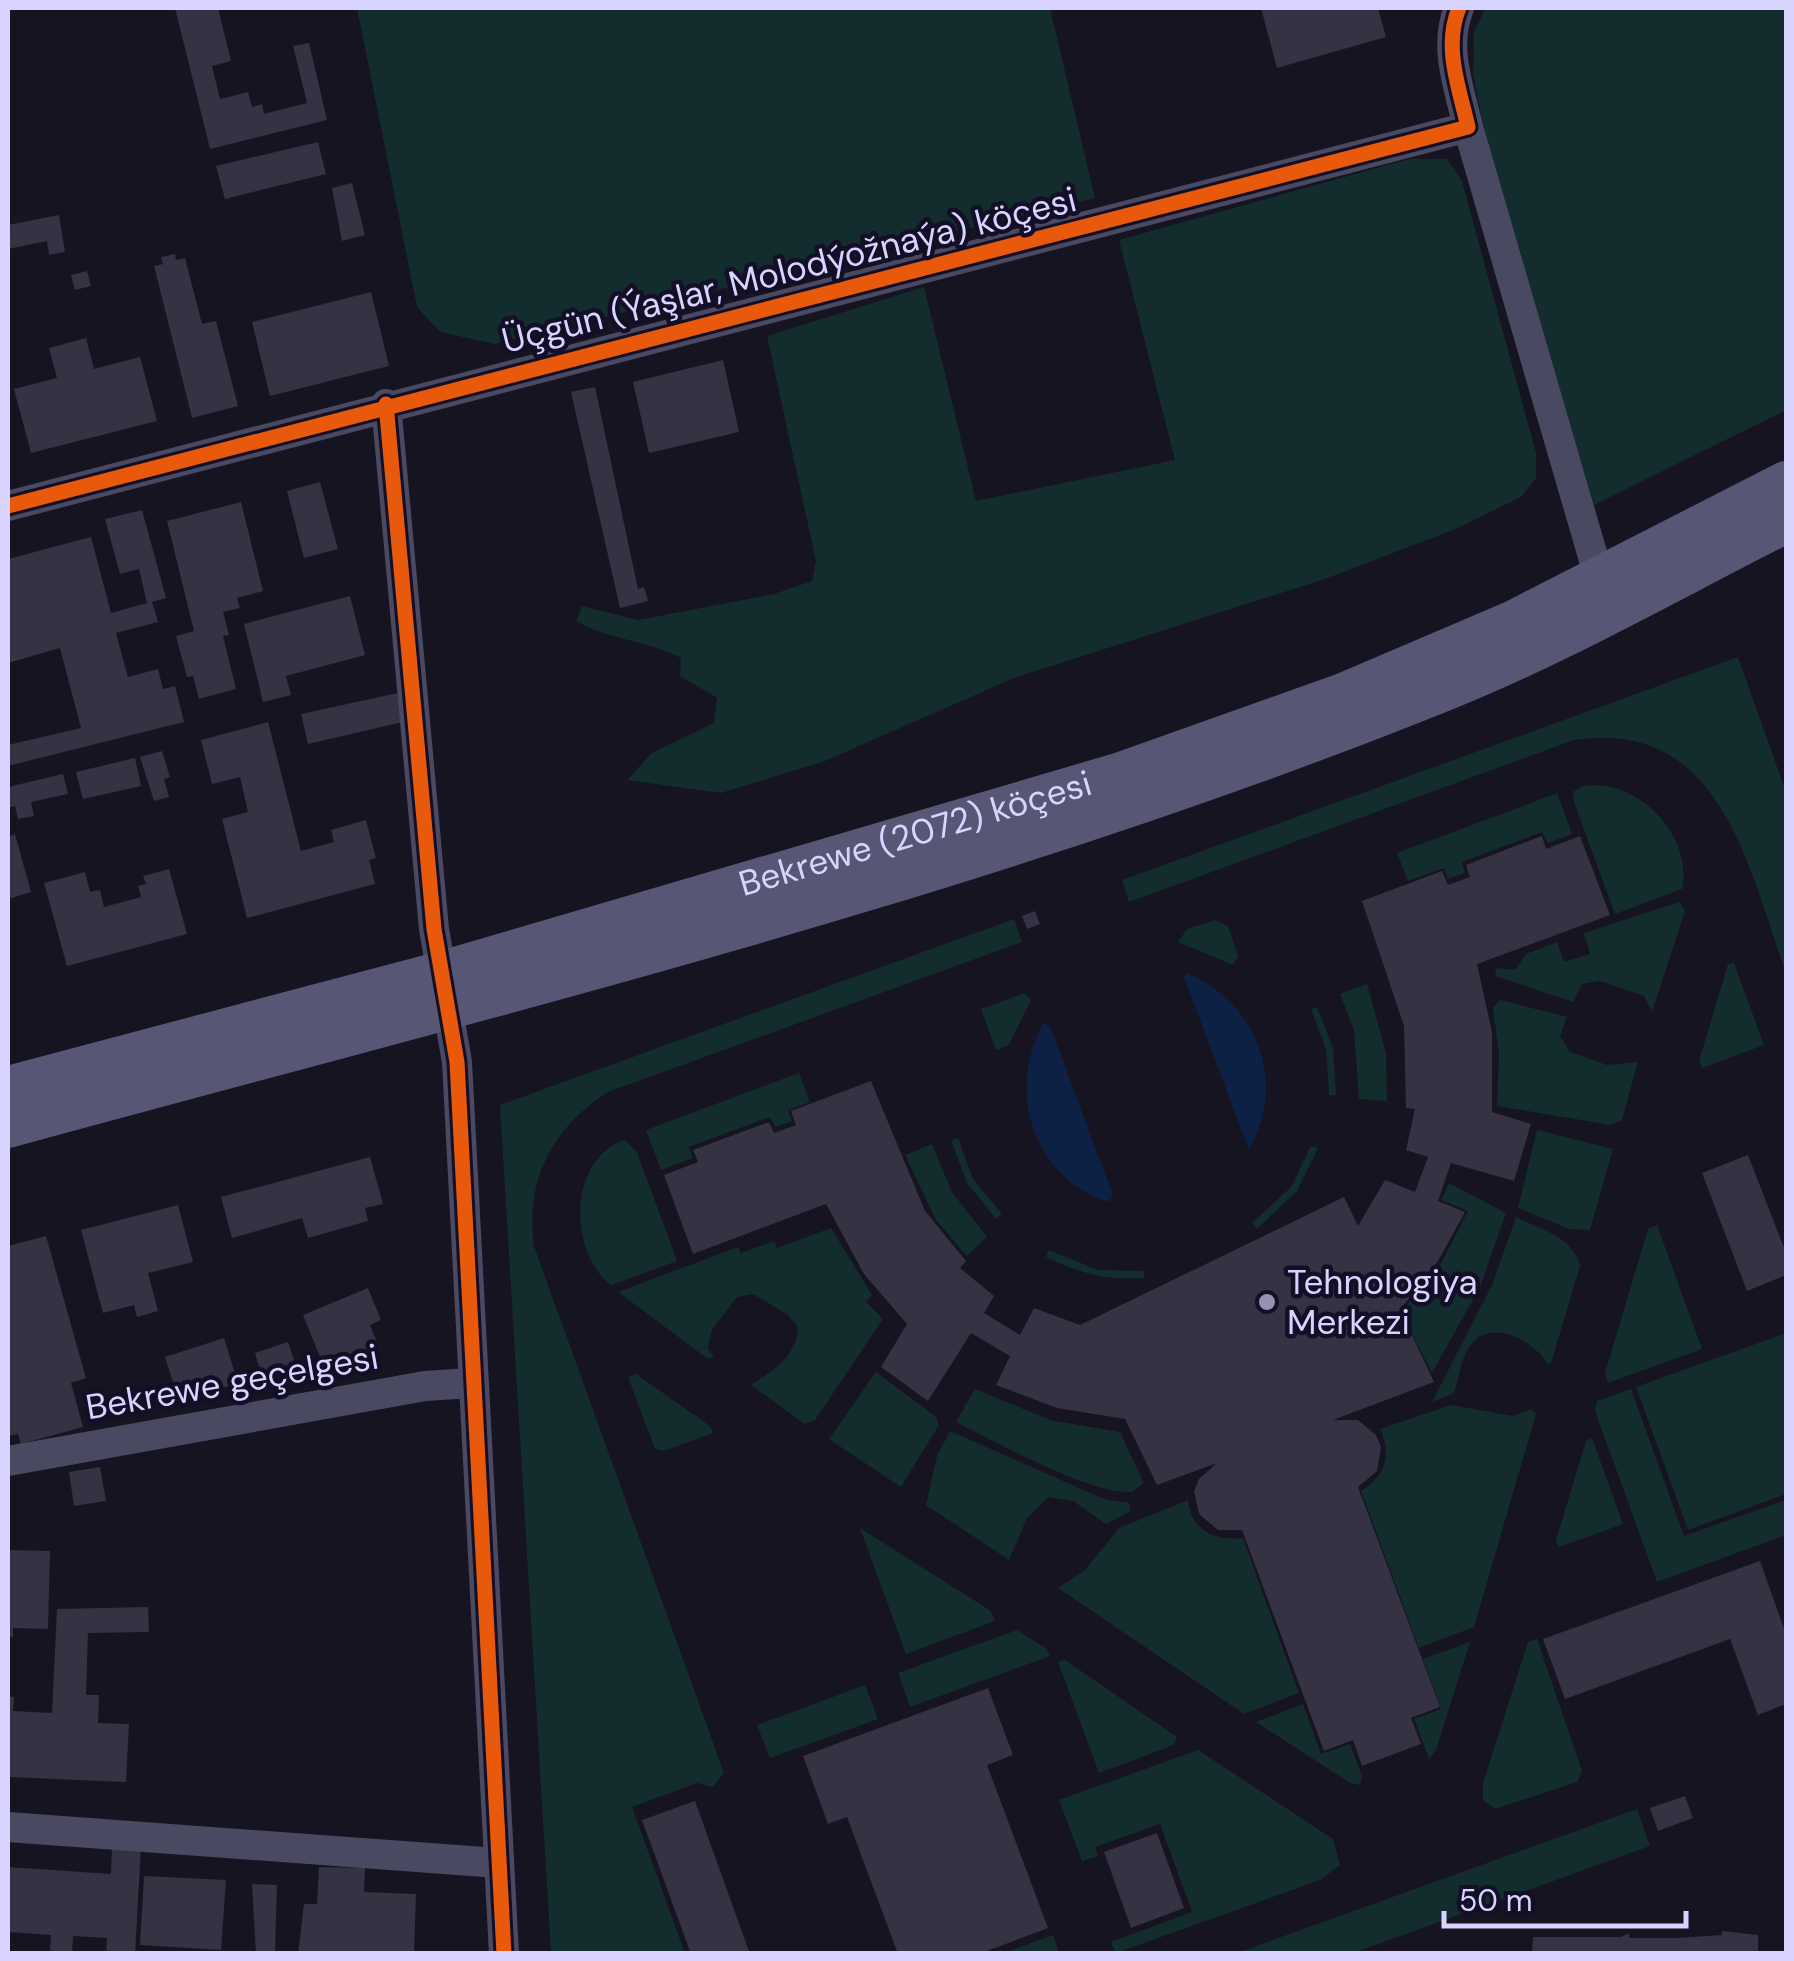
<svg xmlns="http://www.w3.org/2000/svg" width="1794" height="1961" font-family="'DM Sans',sans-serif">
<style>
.green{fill:#132c2d}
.water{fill:#0d2144}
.building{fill:#343243}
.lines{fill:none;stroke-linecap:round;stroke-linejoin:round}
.street{stroke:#4a4962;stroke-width:30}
.secondary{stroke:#575674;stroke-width:42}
.cycleway-casing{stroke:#130f26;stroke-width:21}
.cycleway{stroke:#e8590c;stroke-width:15}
.poi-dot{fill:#9591b1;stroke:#130f26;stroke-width:4}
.labels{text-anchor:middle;stroke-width:9;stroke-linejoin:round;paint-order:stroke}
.street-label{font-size:35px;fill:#d9d4ff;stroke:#130f26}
.poi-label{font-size:35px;fill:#d9d4ff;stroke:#130f26;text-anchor:start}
</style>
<rect width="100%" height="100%" fill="#161421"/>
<path class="green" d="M357,8H1050L1095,198L495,344L440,332L417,307Z
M1486,8H1786V410L1594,505L1488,148L1473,74L1474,32Z
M1409,159H1447L1462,181L1536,453V478L1521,497L1458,528L1325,579L1014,678L825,761L721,793L627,780L652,753L714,723L717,698L680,676L681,658C646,640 610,640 576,621L582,606L638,620L774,594L812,581L816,561L767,336L924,287L976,501L1175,460L1119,240Z
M1738,657L1786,792V973C1748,866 1720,717 1574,740L1129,902L1122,880Z
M1583,786C1636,777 1694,835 1682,889L1615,914L1575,805L1573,792Z
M1557,793L1572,834L1548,843L1542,832L1462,862L1465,873L1448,879L1444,868L1408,881L1397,853Z
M1679,902L1685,911L1652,1012L1644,996L1600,981L1582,984L1573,1002L1495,976L1496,968L1515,970L1526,954L1557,942L1564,962L1590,954L1584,933Z
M1014,919L1022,942L608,1092C552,1128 525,1180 534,1246L724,1773L713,1787L697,1783L632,1807L685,1953H551L500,1105Z
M1215,920L1228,926L1238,956L1233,965L1178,942L1187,929Z
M1734,963L1764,1045L1702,1068L1699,1061L1728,964Z
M1367,984L1386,1053L1387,1101L1359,1099L1354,1030L1340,994Z
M1025,993L1031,1000L1009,1045L996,1050L981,1009Z
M1500,1000L1567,1017L1560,1036L1570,1052L1607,1065L1638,1062L1622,1120L1611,1125L1497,1106L1499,1053L1493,1008Z
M1317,1007L1333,1048L1336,1095H1329L1326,1049L1311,1009Z
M799,1073L810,1102L788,1110L792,1121L775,1127L770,1117L689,1147L693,1158L661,1170L646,1130Z
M1537,1130L1613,1149L1590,1230L1569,1229L1518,1208Z
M958,1138L973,1179L1002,1214L996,1219L967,1183L951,1140Z
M625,1140L637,1152L677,1261L611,1285C568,1253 568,1158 625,1140Z
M932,1144L952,1192L987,1237L967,1256L936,1220L905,1155Z
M1311,1146L1318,1148L1297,1191L1257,1229L1252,1223L1291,1187Z
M1449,1183L1506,1213L1480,1287L1432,1373L1401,1312L1442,1262L1468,1211L1441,1200Z
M1516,1217C1541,1229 1573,1237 1580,1266L1551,1363L1548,1365C1538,1344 1496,1319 1474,1341C1462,1353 1459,1378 1454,1393L1432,1402L1492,1285Z
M1657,1225L1702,1349L1608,1383L1605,1373L1648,1229Z
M831,1228L872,1295L866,1302L883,1319L815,1420L805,1424L751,1385C772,1371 797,1357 798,1327L788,1315L753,1294L737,1297L712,1330L708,1348L714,1357L708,1359L618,1292L738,1247L741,1253L774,1241L777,1248Z
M1049,1250L1098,1270L1144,1271V1278C1107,1281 1079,1273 1046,1257Z
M1786,1333V1494L1688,1530L1636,1387Z
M876,1372L936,1417L939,1425L901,1487L829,1439Z
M636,1374L710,1426L713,1433L664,1451L655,1449L628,1377Z
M975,1389L1050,1420L1120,1432L1144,1483L1132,1492C1091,1495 996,1442 956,1422Z
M1631,1389L1684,1536L1786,1500V1535L1657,1582L1595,1411L1597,1401Z
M1451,1405L1513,1416L1531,1409L1536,1414L1474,1627L1419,1648L1361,1491C1386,1476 1392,1455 1380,1429Z
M950,1431L1104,1499L1129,1503L1131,1511L1106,1524L1073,1501L1048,1497L1027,1518L1009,1560L926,1505L937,1456Z
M1592,1438L1623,1524L1559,1547L1556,1540L1586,1441Z
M1188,1500C1191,1531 1215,1541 1243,1538L1299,1693L1244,1714L1058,1588L1085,1570L1119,1528Z
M860,1528L991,1611L995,1621L906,1654Z
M1017,1630L1047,1649L1050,1656L910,1707L898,1673Z
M1537,1639L1582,1771L1577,1782L1495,1809L1483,1800V1783L1528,1642Z
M1470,1642L1436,1750L1429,1759L1414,1719L1441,1709L1423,1659Z
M1065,1660L1177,1737L1174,1745L1099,1773L1058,1662Z
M865,1685L878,1719L770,1758L757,1725Z
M1303,1704L1321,1754L1350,1744L1362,1776L1360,1785L1350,1783L1256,1722Z
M1198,1750L1333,1839L1340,1865L1320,1880L1116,1953L1111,1942L1192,1912L1160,1824L1095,1847L1098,1856L1082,1861L1059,1800Z
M1637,1809L1650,1846L1353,1953H1237Z
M1053,1935L1059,1953H1003Z"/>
<path class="water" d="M1187,973C1258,1004 1287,1081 1249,1150L1184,977Z
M1043,1024L1050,1026L1113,1195L1109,1202C1033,1179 1006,1091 1043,1024Z"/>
<path class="building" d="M175,8H218L231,61L212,66L220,99L248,92L252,107L262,104L264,114L307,103L293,46L309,43L327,120L210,149Z
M1261,8H1378L1386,37L1277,68Z
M318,142L326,174L225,199L216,166Z
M352,183L365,235L342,241L332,188Z
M59,215L65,252L49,255L47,241L8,249V225Z
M175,254L176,260L185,258L202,324L216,321L238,406L192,418L154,266L163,264L161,257Z
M87,271L91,286L75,290L71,275Z
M371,292L389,366L270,396L252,322Z
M86,338L94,369L140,357L157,421L31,453L14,389L57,378L49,348Z
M723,360L739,432L649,453L633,382Z
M595,387L638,589L644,587L648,601L620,608L571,392Z
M320,482L338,549L304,558L287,491Z
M241,502L263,591L237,598L240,608L223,612L229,635L223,636L236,689L199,699L193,676L187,677L176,636L194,631L167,521Z
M142,510L166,598L152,602L158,622L116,633L128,677L158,669L163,689L175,686L184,722L8,766V745L81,728L60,648L8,663V559L91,537L111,613L147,603L139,569L120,574L105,519Z
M350,596L365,655L286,676L291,695L263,702L244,624Z
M398,693L403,722L308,744L301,714Z
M268,722L301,851L334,842L331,830L366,820L376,858L369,860L375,884L247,918L222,819L248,812L240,777L212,784L201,740Z
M162,751L170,777L164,779L169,797L154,801L140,757Z
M135,758L141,786L83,799L76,772Z
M63,774L68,794L31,802L34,816L18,819L15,806L8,808V787Z
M15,834L31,892L8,899V837Z
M1542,836L1546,849L1580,836L1610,915L1477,964L1492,1032V1112L1531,1124L1514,1181L1451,1163L1438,1201L1465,1212L1438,1261L1400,1310L1434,1382L1333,1420H1358L1376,1435L1381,1447L1377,1471L1358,1487L1440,1707L1411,1718L1421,1744L1362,1766L1353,1740L1324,1751L1242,1530H1218L1199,1514L1194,1491L1199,1479L1217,1463L1157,1485L1125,1419L1057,1408L996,1385L1010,1356L971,1333L928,1401L881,1367L907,1324L864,1274L826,1204L693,1254L664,1175L698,1162L693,1150L769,1122L774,1133L796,1125L791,1111L871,1081L925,1211L966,1261L960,1268L994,1296L984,1313L1020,1335L1034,1308L1080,1325L1344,1197L1358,1226L1385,1180L1415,1192L1428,1157L1406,1150L1415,1109L1406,1108L1404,1026L1362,901L1442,871L1448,885L1470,877L1466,865Z
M169,869L187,934L67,966L44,883L85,872L90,892L100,890L104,907L141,897L138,886L146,884L143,876Z
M1035,911L1040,924L1027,929L1022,916Z
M1748,1155L1786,1253V1275L1747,1291L1702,1173Z
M370,1157L383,1204L365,1208L368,1221L308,1238L302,1218L232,1238L221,1197Z
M178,1205L193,1262L148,1273L158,1311L137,1317L134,1305L103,1313L81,1230Z
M46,1236L86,1378L71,1383L83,1427L21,1444L18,1434L8,1436V1246Z
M368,1288L381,1320L370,1325L379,1347L325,1369L303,1315Z
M224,1338L238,1383L179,1401L165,1357Z
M288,1342L295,1363L261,1373L255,1353Z
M100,1467L106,1501L74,1506L69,1472Z
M8,1550L50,1551L48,1629L13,1628V1637L8,1636Z
M1760,1561L1786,1634V1704L1758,1715L1730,1639L1565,1699L1543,1639Z
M148,1607L149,1632L88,1633L86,1695H99L98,1723L129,1724L126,1782L8,1777V1696L14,1697L13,1711L52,1713L57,1609Z
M988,1688L1013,1755L987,1765L1048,1928L979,1954H898L847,1817L828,1824L803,1756Z
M1685,1796L1693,1818L1658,1831L1650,1808Z
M695,1801L750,1954H691L642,1820Z
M1157,1833L1184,1908L1131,1928L1104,1852Z
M112,1846L141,1847L135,1954H106L107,1938L73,1936L72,1954H50L51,1935L8,1932V1867L111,1874Z
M319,1867L365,1868L364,1892L416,1894L414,1954H298L304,1904H317Z
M144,1876L226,1880L221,1950L140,1945Z
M252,1884L277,1885L275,1954H256Z
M1722,1931L1758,1935V1954H1532L1533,1937H1621L1629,1933V1938H1677L1722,1935Z"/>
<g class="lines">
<path class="street" d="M1468,127L1599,577
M386,404L434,929L457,1062L504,1954
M8,506L1468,127C1459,87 1443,47 1459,8
M8,1461L425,1386L471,1383
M8,1827L498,1863"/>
<g class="secondary">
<path id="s1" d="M8,1087L442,972L1118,774L1343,694L1514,621L1786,482"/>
<path d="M8,1127C490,995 982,877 1447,689C1563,642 1675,578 1786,522"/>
</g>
<defs>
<path id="cycleway" d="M386,404L434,929L457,1062L504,1954
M8,506L1468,127C1459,87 1443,47 1459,8"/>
</defs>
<use href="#cycleway" class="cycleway-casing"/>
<use href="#cycleway" class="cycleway"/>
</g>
<circle class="poi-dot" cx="1267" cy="1302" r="10"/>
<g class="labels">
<g class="street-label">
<text transform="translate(789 270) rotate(-14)" y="12">Üçgün (Ýaşlar, Molodýožnaýa) köçesi</text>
<text dy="12" stroke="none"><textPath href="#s1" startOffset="942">Bekrewe (2072) köçesi</textPath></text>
<text transform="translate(232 1382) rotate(-10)" y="12">Bekrewe geçelgesi</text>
</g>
<g class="poi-label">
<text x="1287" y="1294">Tehnologiya<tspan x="1287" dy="40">Merkezi</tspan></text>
</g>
</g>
<rect width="1794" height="1961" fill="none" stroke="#d9d4ff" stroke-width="20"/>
<path d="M1444 1911v15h242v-15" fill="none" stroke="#d9d4ff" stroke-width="5"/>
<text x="1459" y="1911" font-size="30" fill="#d9d4ff" stroke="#130f26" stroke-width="8" paint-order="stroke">50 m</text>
</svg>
